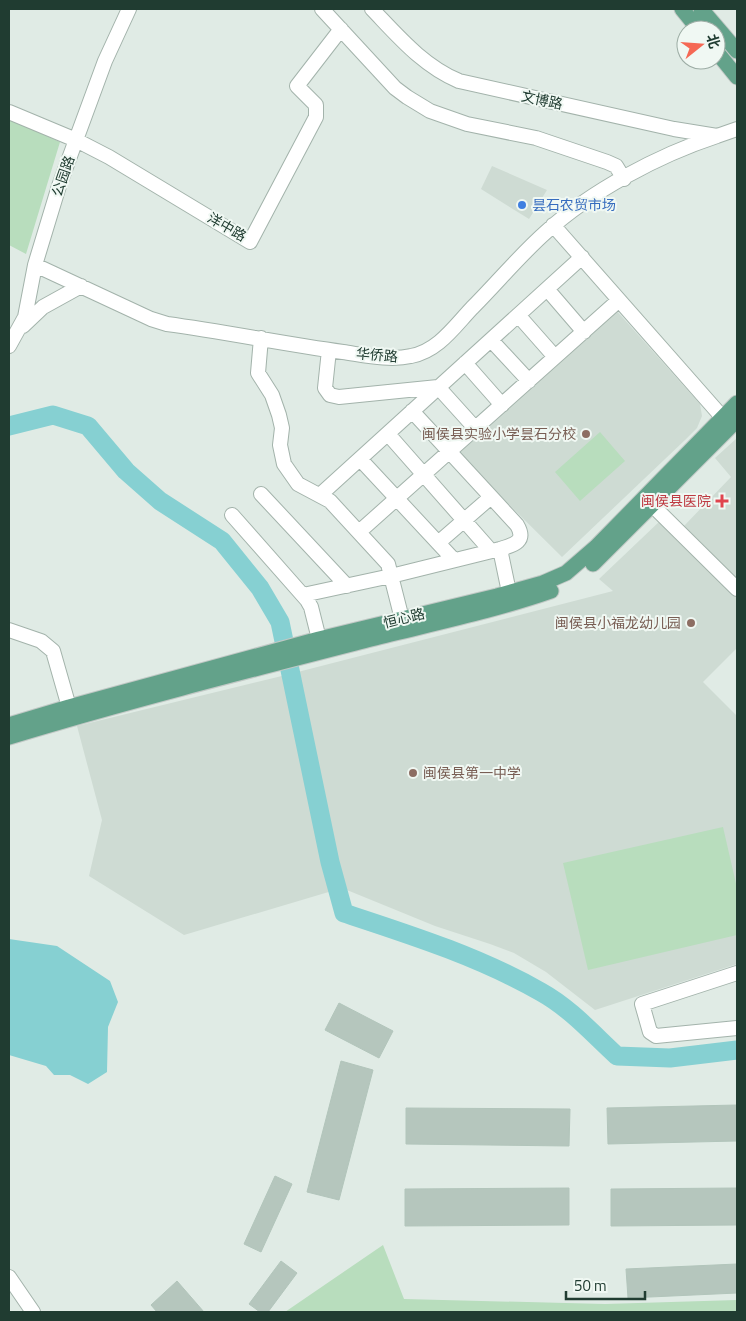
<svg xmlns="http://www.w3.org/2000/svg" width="746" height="1321" font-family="'Titillium Web','Noto Sans SC',sans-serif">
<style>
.built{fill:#cedbd3}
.green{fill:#b8ddbd}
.water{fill:#86d0d2}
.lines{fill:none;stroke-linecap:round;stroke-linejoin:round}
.river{stroke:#86d0d2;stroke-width:19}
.building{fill:#b5c6bd;stroke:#b2c5bb}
.minor-casing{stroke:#a3b3ab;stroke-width:16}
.major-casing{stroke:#c1c8c5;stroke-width:17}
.minor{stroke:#fff;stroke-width:14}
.major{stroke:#63a28a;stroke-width:15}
.shop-dot{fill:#3f7fe0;stroke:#f0f8f3;stroke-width:2}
.education-dot{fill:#8d6e63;stroke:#f0f8f3;stroke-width:2}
.health-dot{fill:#e0444e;stroke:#f0f8f3;stroke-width:2}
.labels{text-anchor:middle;stroke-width:4;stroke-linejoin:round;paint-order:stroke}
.street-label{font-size:14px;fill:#203c31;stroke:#f0f8f3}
.shop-label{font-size:14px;fill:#366cbe;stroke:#f0f8f3;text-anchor:start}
.education-label{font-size:14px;fill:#785e54;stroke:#f0f8f3;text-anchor:end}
.health-label{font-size:14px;fill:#be3a42;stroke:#f0f8f3;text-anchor:end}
</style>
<rect width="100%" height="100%" fill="#e0ebe5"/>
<path class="built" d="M492,166L547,190L529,219L481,189Z
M615,309L700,404L702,416L697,428L685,440L562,557L458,454Z
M737,438V580L684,526L731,477L715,458Z
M661,520L737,598V648L703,682L737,716V964L595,1010L546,972L514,953L490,944L435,926L342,888L184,935L89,876L102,820L77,726L290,674L613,591L599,579Z"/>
<path class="green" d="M9,119L60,142L26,254L9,245Z
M600,432L625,461L580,501L555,472Z
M723,827L737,888V935L588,970L563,863Z
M383,1245L404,1299L605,1304L737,1300V1312H285Z"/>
<path class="water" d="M9,939L57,946L110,981L118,1002L108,1027L107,1072L88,1084L70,1075H54L46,1066L9,1055Z"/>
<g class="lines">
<path class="river" d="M9,426L53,415L88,426L126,471L160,501L222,541L260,588L280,622L330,862L344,913C411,935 480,957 541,992C570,1008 593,1034 617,1056L670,1058L737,1050"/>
</g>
<path class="building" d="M339,1003L393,1031L379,1058L325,1030Z
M341,1061L373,1070L339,1200L307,1192Z
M737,1105V1141L608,1144L607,1108Z
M406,1108L570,1109L569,1146L406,1144Z
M275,1176L292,1184L261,1252L244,1244Z
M569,1188V1225L405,1226V1189Z
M737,1188V1225L611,1226V1189Z
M281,1261L297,1273L268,1312H260L249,1304Z
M737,1264V1293L628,1298L626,1269Z
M177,1281L204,1312H157L151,1305Z"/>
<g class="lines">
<defs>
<path id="minor" d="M322,9L395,88L407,97L430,111L467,124L536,138L607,162L616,166L624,179
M372,9C398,36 423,66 459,81L674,129L717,136L737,129
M9,112L76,140L109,157L250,242L316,117V105L297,86L341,29
M553,225L723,418
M35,265L151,319L167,324C226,332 284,344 343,352C364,355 390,361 411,356C438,351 454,327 472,308C497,283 520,255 546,232C591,191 659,155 717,136
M547,289L584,332
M518,315L555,357
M23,326L43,307L81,286
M261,338L258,373L272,395L279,415L282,428L280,445L284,464L298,484L330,501L388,564L402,619
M491,340L529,381
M9,346L25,317L35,265L59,186L105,61L129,9
M329,350L325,388L330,395L339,397L438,387L475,428
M465,363L502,405
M388,434L491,551
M360,459L454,560
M261,494L347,586
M320,495L582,257
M645,498L737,589
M232,515L307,600L311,607L319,639
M359,532L619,300
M438,543L491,497
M500,549L509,592
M303,595L391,576L500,549C513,545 527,542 517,525L412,411
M9,630L41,641L53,651L69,707
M737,973L642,1004L650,1032L656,1036L737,1028
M9,1277L33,1312"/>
<path id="major" d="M682,9L699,30
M701,9L737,51
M716,51L737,77
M593,564L737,420
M9,725L69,707L319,639L497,596L543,583L566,573L596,547L737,403
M9,737C128,701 250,670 371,639C430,624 494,611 551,591"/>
</defs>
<use href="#minor" class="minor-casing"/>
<use href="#major" class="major-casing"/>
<use href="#minor" class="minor"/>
<use href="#major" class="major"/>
</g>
<circle class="shop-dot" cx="522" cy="205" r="5"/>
<g class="education-dot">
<circle cx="586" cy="434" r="5"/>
<circle cx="691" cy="623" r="5"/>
<circle cx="413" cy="773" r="5"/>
</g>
<path class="health-dot" d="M719.5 493.5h5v5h5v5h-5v5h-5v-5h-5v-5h5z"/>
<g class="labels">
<g class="street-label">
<text transform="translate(542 100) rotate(12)" y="5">文博路</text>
<text transform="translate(63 176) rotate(-71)" y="5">公园路</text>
<text transform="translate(227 227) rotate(30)" y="5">洋中路</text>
<text transform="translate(377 355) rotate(5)" y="5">华侨路</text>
<text transform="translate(404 618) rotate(-14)" y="5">恒心路</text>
</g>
<g class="shop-label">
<text x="532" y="210">昙石农贸市场</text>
</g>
<g class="education-label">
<text x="576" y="439">闽侯县实验小学昙石分校</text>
<text x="681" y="628">闽侯县小福龙幼儿园</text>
<text x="423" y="778" text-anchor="start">闽侯县第一中学</text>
</g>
<g class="health-label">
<text x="711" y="506">闽侯县医院</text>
</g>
</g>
<rect width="746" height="1321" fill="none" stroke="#203c31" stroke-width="20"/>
<g transform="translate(701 45) rotate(73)"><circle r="24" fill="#f0f8f3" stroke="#9dada5"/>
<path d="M0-4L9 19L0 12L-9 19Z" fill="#f56854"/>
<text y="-8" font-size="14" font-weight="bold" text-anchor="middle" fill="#203c31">北</text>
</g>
<path d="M566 1291v8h79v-8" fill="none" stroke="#203c31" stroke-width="2.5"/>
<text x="574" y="1291" font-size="15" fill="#203c31" stroke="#f0f8f3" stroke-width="4" paint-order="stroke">50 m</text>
</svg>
